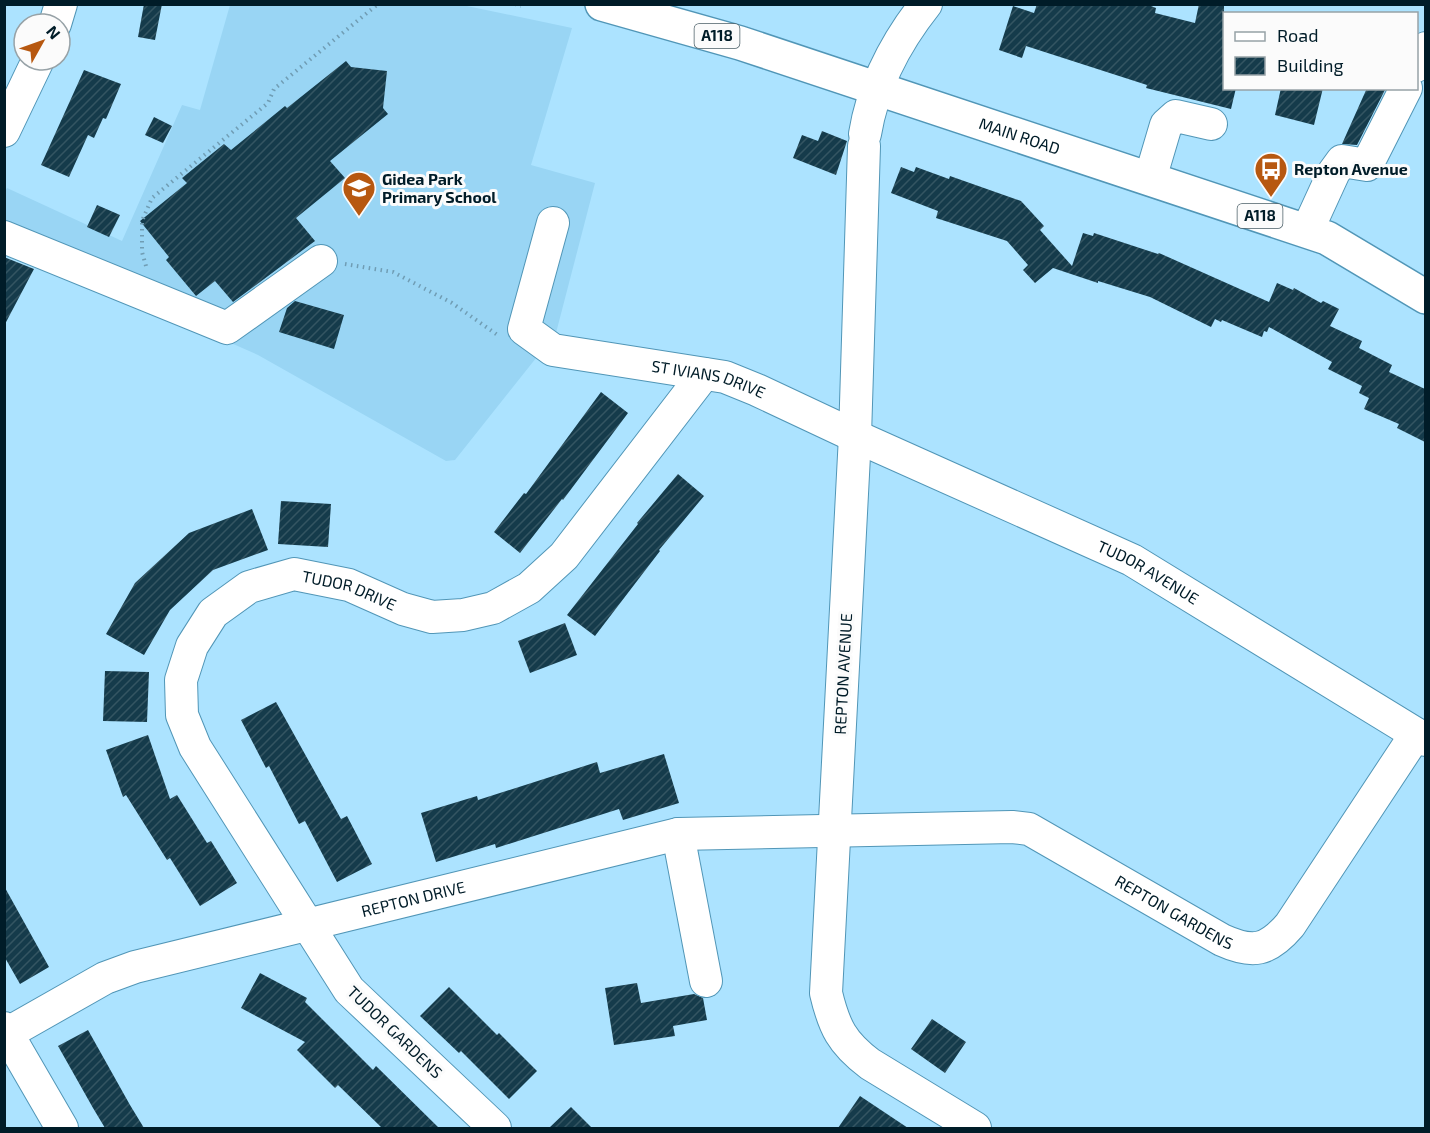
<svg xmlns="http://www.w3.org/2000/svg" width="1430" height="1133" font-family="'Exo 2',sans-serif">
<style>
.built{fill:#99d5f4}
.building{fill:url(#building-hatch)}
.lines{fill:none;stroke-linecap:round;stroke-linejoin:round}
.minor-casing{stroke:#5196b7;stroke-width:34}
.major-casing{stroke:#5196b7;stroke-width:36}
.path{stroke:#709db4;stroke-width:4;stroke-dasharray:1.5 4.5;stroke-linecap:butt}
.minor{stroke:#fff;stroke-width:32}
.major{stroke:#fff;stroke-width:33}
.labels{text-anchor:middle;stroke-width:6;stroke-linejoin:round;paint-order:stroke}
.shield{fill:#fbfbfb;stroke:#4b5f67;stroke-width:1.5}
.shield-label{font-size:15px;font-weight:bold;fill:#001c28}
.street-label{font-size:16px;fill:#001c28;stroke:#fbfbfb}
.poi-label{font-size:16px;font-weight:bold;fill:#001c28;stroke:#fbfbfb;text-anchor:start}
</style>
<defs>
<pattern id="building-hatch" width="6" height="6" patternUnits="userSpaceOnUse" patternTransform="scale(1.5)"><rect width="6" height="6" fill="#153b4b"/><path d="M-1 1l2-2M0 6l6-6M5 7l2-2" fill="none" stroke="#345562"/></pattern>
</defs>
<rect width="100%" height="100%" fill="#ace3ff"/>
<path class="built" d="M230,5H462L572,28L531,165L595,183L556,333L455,460L446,461L258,355L5,244L4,193L7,188L122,241L182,105L200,110Z"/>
<path class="building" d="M144,4H162L155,40L138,37Z
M1037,4H1146L1156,8L1155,13L1195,23L1199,4H1224V88H1236L1231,109L1146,88L1147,85L1026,46L1022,58L999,50L1013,6L1034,13Z
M346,61L351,67L387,71L383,108L388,114L330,161L345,178L296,218L315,241L233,302L215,281L196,296L166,260L169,257L140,221L187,183L182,178L224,144L231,150L285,106L287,108Z
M84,70L121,84L106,119L103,118L94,138L88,135L69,177L41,165Z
M1281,88H1323L1314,125L1275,115Z
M1367,88H1386L1357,145L1342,144Z
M154,117L172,126L163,143L145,135Z
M822,131L847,141L836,175L793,158L802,135L818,141Z
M901,167L914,172L916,167L949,179L950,176L1021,201L1044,226L1040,230L1072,266L1083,233L1093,236L1094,233L1158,254L1159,253L1269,302L1277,283L1293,290L1294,288L1321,303L1323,301L1339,309L1330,326L1362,341L1359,348L1392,365L1389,372L1425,389V442L1397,428L1399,424L1364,409L1369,398L1359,393L1362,386L1328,369L1332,362L1269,327L1267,332L1264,331L1262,337L1222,320L1221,322L1215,319L1211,327L1150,297L1098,281V283L1053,268L1035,283L1023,270L1028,265L1007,241L936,218L938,211L891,193Z
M97,205L120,215L109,237L87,227Z
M4,257L34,269L4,326Z
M295,301L344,315L334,349L279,332L287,308Z
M601,392L628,413L563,500L562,499L520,553L494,532L524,493L526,494Z
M678,474L704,496L659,550L660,551L595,636L567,615L638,524L637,523Z
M281,501L331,504L328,547L278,544Z
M252,509L268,550L213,570L170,610L144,655L106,634L135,583L189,533Z
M565,623L577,655L530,673L518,641Z
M105,671L149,672L147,722L103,721Z
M276,702L341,819L347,816L372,864L337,882L305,821L299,824L269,766L266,768L241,720Z
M148,735L170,799L177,795L207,843L211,841L237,883L200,906L170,858L167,860L126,795L123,797L106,750Z
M664,754L679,803L623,820L619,809L496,848L495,844L436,862L421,813L477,796L478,800L597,762L600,773Z
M4,886L49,967L20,984L4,956Z
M260,973L307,998L305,1002L373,1070L376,1066L439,1128H382L338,1085L335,1088L297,1050L305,1042L241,1008Z
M637,983L641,1003L694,994L703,998L707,1020L673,1026L675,1036L614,1045L605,988Z
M449,987L497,1035L499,1033L537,1071L509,1099L461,1051L459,1053L420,1016Z
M932,1019L966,1042L945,1073L911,1049Z
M88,1030L130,1105L144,1128H105L93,1108L58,1046Z
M860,1096L908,1128H838Z
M571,1107L592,1128H549Z"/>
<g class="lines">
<defs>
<g id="minor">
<path d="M55,24L61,4"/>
<path d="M1416,66L1426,48"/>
<path d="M4,131L38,60"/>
<path d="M865,134C873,85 895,43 926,4"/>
<path d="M864,146L855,436L826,993C834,1027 842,1043 870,1064L975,1128"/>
<path d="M1150,179L1166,125L1176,116L1211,124"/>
<path id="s1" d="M553,223L524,329L553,350L725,377L757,390L855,436L1132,560L1426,740"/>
<path d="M1307,231L1334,172L1342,161L1367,165L1406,88"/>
<path d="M4,237L227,328L321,261"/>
<path d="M678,834L706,981"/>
<path d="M4,1028L62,1128"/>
<path id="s2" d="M8,1033L105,978L135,967L678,834L1012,827L1029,829L1222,940C1253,954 1268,951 1290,925L1416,734"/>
<path id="s3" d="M495,1128L349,990L195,747L182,715L181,680L192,646L213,613L249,587L294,574L349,585L403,609L432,617L463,615L493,608L529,588L564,556L704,374"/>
</g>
<g id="major">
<path id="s4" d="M602,4L740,43L1327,238L1426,297"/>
</g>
</defs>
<use href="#minor" class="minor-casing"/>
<use href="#major" class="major-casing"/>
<path class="path" d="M515,4L521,6
M345,264L393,272L452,303L499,336
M146,266L142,252V221L152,198L268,103L274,89L378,4"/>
<use href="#minor" class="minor"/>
<use href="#major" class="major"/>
</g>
<defs>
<symbol id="bus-pin" viewBox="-11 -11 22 30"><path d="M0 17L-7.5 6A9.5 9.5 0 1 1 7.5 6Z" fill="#b75810" stroke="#fbfbfb"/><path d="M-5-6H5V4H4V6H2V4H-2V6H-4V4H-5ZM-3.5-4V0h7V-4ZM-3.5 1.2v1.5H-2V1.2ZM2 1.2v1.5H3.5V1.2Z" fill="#fff"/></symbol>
<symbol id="school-pin" viewBox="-11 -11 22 30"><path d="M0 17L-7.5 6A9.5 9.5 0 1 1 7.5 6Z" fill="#b75810" stroke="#fbfbfb"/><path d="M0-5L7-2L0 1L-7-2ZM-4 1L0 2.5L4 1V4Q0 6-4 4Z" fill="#fff"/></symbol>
</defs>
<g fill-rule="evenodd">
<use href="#bus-pin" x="1252" y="150" width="38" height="52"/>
<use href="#school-pin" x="340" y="169" width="38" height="52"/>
</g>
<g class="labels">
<g class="shield">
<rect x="694.5" y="24" width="45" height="24" rx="4.5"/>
<rect x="1237.5" y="204" width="45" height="24" rx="4.5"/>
</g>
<g class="shield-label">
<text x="717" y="41">A118</text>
<text x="1260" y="221">A118</text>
</g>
<g class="street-label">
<text dy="6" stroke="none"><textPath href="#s4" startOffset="438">MAIN ROAD</textPath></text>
<text dy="6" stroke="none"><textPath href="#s1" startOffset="304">ST IVIANS DRIVE</textPath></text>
<text dy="6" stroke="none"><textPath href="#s1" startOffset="786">TUDOR AVENUE</textPath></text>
<text dy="6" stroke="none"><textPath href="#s3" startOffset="782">TUDOR DRIVE</textPath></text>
<text transform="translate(843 674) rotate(-87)" y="6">REPTON AVENUE</text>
<text dy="6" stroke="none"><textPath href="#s2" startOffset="430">REPTON DRIVE</textPath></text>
<text dy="6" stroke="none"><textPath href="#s2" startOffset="1221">REPTON GARDENS</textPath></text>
<text transform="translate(395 1032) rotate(44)" y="6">TUDOR GARDENS</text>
</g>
<g class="poi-label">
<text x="1294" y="175">Repton Avenue</text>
<text x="382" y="185">Gidea Park<tspan x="382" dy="18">Primary School</tspan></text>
</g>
</g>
<rect width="1430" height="1133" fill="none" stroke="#001c28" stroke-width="12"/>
<rect x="1223" y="12" width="195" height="78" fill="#fbfbfb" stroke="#97a2a7" stroke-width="1.5"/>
<rect x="1235" y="32" width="30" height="9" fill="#ffffff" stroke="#97a2a7" stroke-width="1.5"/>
<text x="1277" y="42" font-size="18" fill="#001c28">Road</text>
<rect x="1235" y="57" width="30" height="18" fill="url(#building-hatch)" stroke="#97a2a7" stroke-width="1.5"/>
<text x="1277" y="72" font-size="18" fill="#001c28">Building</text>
<g transform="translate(42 42) rotate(50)"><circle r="28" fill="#fbfbfb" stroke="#97a2a7" stroke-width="1.5"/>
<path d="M0-4.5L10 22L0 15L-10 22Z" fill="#b75810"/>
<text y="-9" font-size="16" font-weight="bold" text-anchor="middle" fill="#001c28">N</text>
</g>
</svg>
